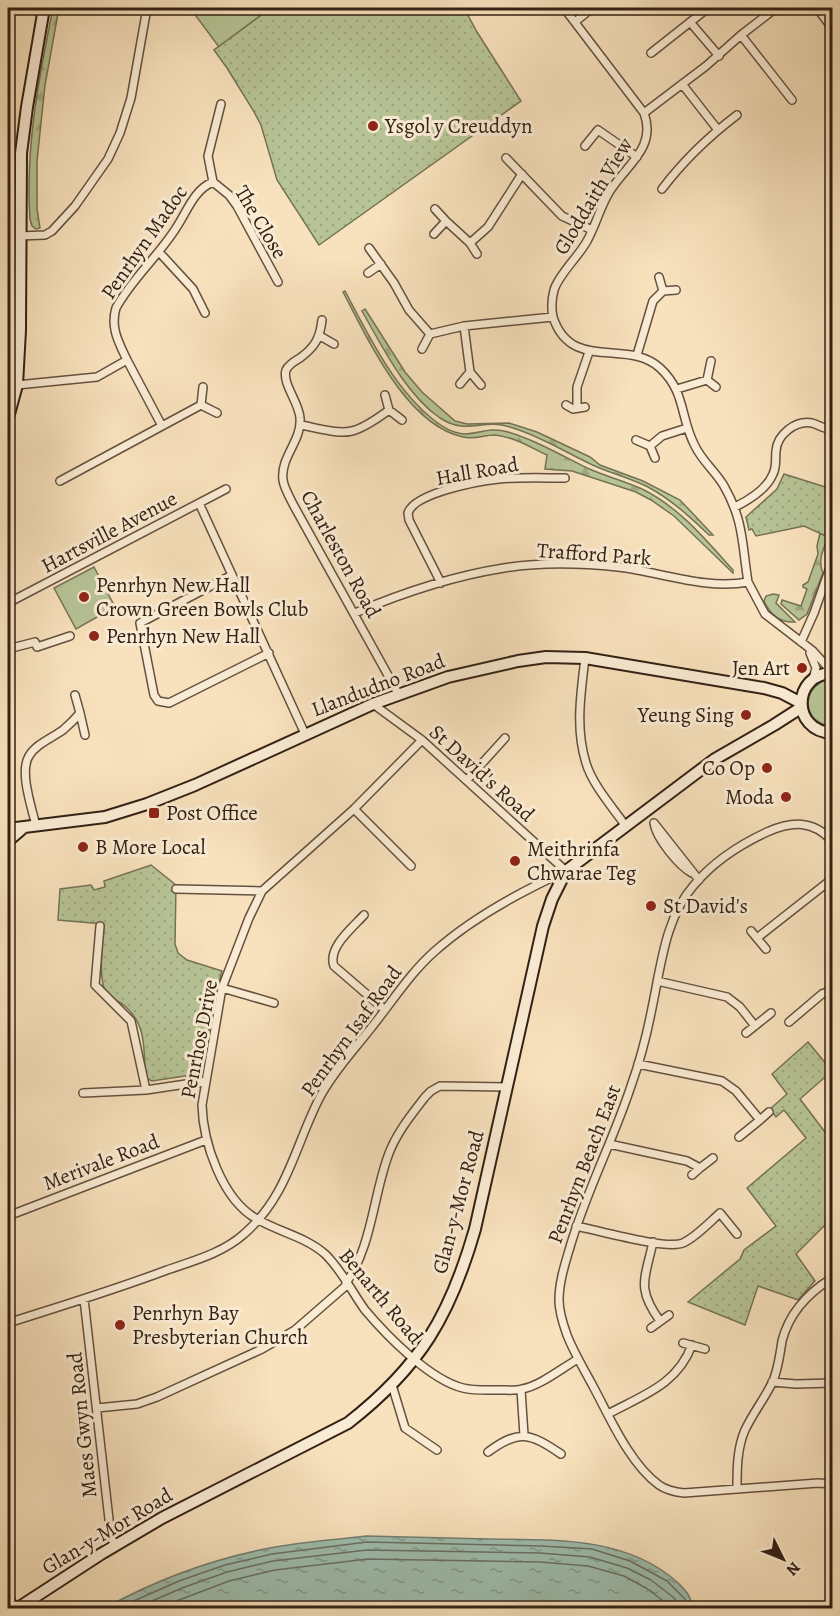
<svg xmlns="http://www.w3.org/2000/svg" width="840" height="1616" font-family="Alegreya,serif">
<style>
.grass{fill:#b7c496;stroke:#757256;stroke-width:1.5}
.forest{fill:url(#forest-firs);stroke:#757256;stroke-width:1.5}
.park{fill:url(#park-dots);stroke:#757256;stroke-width:1.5}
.water{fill:url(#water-ripples);stroke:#737f71;stroke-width:1.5}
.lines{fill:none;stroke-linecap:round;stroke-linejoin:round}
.shore{stroke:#686f62;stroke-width:1.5}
.street-casing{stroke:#64503f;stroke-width:10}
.secondary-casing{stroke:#332015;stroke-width:14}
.street{stroke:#faecd4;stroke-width:7}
.secondary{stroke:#faecd4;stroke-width:10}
.poi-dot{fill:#8f2418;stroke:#faecd4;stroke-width:2}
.labels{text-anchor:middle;stroke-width:6;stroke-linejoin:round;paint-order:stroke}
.poi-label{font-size:21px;fill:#332015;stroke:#faecd4;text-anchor:start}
.street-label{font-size:21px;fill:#332015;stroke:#faecd4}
</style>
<defs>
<pattern id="forest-firs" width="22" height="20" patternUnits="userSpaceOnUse" patternTransform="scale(1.5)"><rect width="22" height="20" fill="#b7c496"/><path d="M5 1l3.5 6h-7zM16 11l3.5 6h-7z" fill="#9ea880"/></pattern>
<pattern id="park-dots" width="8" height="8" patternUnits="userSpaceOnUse" patternTransform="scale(1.5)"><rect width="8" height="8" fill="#b7c496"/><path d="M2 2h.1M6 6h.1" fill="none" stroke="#9ea880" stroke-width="1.8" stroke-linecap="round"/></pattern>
<pattern id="water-ripples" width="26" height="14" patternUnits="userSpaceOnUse" patternTransform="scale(1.5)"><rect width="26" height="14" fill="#9dbeaf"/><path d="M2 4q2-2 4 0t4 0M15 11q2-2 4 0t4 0" fill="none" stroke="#819a8d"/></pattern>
</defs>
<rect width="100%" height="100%" fill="#f8e2bd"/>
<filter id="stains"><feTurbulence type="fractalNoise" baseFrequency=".00333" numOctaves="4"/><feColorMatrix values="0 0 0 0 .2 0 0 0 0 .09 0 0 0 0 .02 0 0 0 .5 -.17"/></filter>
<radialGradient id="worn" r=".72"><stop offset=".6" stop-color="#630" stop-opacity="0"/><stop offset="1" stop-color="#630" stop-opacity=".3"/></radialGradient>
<path class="grass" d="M199,8H271L219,47L193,12Z
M94,567L115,607L76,629L54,588Z
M773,594L779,595L776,603L795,622C780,623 770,614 764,601L766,596Z
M828,679H832V726C802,724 800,688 828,679Z"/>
<path class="forest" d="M53,8H59L45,85L37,161V209L40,228L36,229L32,226L30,219C25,148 39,77 53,8Z
M345,291C369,336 394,389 435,421C470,448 478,423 508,432C535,440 561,455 587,468C605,476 624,481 642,489C679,507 706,540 733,570V573L674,516L651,500L636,492L572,471L545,469L547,455C530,447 514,437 495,435C484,435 474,440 463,437C406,425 368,339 343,292Z
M365,309L405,372L422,392L455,421L467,424L509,423L537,432L590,457L600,465L643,481L680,500L713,535H709C690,517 672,500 648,487C632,479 614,474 597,467C568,454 541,436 510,427C483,418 468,436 440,418C406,395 382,346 362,311Z
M820,533L828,537C824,548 817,561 823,573L807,614L799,620L781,604L782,600L801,606L807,589L803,587V585L808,582L818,554L817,546Z"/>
<path class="park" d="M271,8H464L477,32L521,101L319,245L277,180L261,125L253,110L227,68L214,50Z
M784,474L832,489V525L828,537L804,526L756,536L752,529L749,530L746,517L777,489Z
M151,865L176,885L175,944L178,953L187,960L222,971L213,1004L202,1071L198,1074L152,1081L146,1078L145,1073C144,1049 146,1025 126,1007C120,1001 109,998 105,990C98,976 103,941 104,924L58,920L60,889L91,885L94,890L105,887L104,881Z
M808,1042L832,1071L800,1099L831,1140L832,1139V1173L827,1178L832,1184V1218L796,1254L815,1281L798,1300L758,1286L745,1325L688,1302L740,1259L744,1250L776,1226L747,1188L806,1138L784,1110L776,1117L770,1109L787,1094L772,1074Z"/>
<path class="water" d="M366,1536C407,1537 448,1538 490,1539C553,1540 626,1536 677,1582C685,1590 693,1597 691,1608H105C156,1580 213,1559 270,1548C301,1542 334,1540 366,1536Z"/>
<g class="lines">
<path class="shore" d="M118,1608L179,1581L225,1565L272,1554L367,1542L541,1546L592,1549L630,1561L667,1581L685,1599V1608
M136,1608L182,1588L227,1572L273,1561L367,1550L540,1553L590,1557L627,1568L651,1580L673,1597L678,1603V1608
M158,1608L229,1581L275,1570L368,1559L540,1562L588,1566L624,1576L646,1588L666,1603L669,1608"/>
<defs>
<path id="street" d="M564,8L644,113C657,148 626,165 610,191C600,207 596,225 587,241C579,256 559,274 554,290C552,298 551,308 553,317C571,373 628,338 660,368C686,392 680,418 695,446C702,461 716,472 724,486C744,521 742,545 748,582
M817,8L832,28
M575,22L592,8
M690,22L719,56
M741,35L792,100
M651,53L708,8
M682,84L718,130
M644,113L706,66L741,35L776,8
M585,146L598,130L637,157
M506,158L562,216L592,230
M213,182L229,195L237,206L278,282
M213,182L208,156L221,104
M662,189C684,160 708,137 737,115
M435,209L446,221L470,243
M434,234L446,221
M19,236L45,235L52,231L75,206L108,159L120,133L131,98L147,8
M369,248L394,283L409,310L430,334L464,326L553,317
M159,252L193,289L205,313
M477,254L470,243L488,227L522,174
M368,273L381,264
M659,277L663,291L676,290
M322,320C320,338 315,347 300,358C295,361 289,364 286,370C282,384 299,402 300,418C302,441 280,457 283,480C284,488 290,498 294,506L399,695
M464,326L470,372L481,385
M320,336L334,344
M422,349L430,334
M637,355L653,301L663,291
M127,360C119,343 110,328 116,308C132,278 160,255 178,225C188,209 195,189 213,182
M707,380L716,387
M460,384L470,372
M17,385L97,377L127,360L162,426L201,405L203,387
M677,389L707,380L711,361
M201,405L217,413
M566,405L573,409L585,407
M577,408V387L589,352
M389,410L402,420
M301,425C346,434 350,439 389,410L385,395
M636,440L650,446
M655,458L650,446L662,436L687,428
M60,481L162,426
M199,503L305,734
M735,507C749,500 767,489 773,474C777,466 775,459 776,451C777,435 795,420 812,423C816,424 821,427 825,428
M232,575L140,623L154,695L158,701L169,703L269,653
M441,583L409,520L408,513C414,493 479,481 499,479C520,477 543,478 565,478
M8,603L226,489
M355,613C402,593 453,576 504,568C540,562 581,563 618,567C661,572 705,590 748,582L765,614L813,651L832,672
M801,642L814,613L832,562
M8,649L35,642L37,647L70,636
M810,653L816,668L813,679
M585,658C581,693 575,728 586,763C592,784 613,808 625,825
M80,713L85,735
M422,740L354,809L262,891L249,918L222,988L202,1105C203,1142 222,1200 257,1219C279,1232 306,1237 325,1254C341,1269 352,1292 365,1310C387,1336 430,1380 463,1388C475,1391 488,1390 500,1390C507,1390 515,1391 522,1389C540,1386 562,1368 578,1359
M467,780L505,738
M354,809L411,866
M36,826C32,808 19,772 29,756C36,744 52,738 63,730C69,725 75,719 80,713L75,695
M832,841C813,820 792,821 767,832C739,845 714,861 694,885C665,918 661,966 652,1008C647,1034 640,1061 631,1086C613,1141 586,1192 570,1247C565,1264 559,1282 559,1300C559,1312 563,1324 567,1335C574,1353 585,1371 594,1388C610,1418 630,1464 659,1485C666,1490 675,1492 684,1493L818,1483L832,1484
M692,873C679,866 656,838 654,823L699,880
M176,889L262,891
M364,915C353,927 327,948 334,966L385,1010
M100,926L95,985L131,1021L146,1090
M751,931L766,949
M757,938L832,879
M657,981L727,997L740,1007L755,1026
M222,988L274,1003
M789,1022L822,994L832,990
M746,1033L771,1013
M638,1064L722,1081L736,1091L760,1120L739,1137
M83,1093L146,1090L206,1081
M760,1120L769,1112
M609,1144L687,1161L700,1168L713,1158
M692,1175L700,1168
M8,1216L206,1140
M576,1226C597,1230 666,1250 683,1243C696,1237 709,1223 720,1213L737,1234
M653,1242C645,1279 636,1288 660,1321
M346,1283C372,1246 373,1197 388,1156C395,1135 411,1115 425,1097L431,1091L440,1086L507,1087
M84,1299L111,1537L115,1546
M8,1323C61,1306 114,1290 167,1270C193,1261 223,1253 244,1234C288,1196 295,1145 320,1097C333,1072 354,1050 371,1028C392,1002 410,973 435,951C473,917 520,892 566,871L422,740L373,704
M651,1328L669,1315
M683,1343L705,1349
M772,1382L796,1384L832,1383
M392,1385L405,1428L437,1450
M521,1390L524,1435
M97,1408L137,1404L157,1397L262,1349L295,1330L348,1284
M608,1414C643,1395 677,1385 692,1345
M488,1452C519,1429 530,1433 561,1454
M737,1489C737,1469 737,1448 745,1430C753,1413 765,1398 773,1381C778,1369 780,1355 782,1341C789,1313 808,1293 832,1278
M8,1568L10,1598L15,1608"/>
<path id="secondary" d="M8,418L17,385L20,330L21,153L27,107L44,8
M832,673C792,674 791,731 832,733
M8,829L105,817L147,804L195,785L373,704L448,677L518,661L546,657L585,658L764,688L782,693L801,703
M8,841L23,828
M18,1608L101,1554L162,1518L348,1423C420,1367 450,1316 475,1229L543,926L552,899L566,871L715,759L774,725L802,707"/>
</defs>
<use href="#street" class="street-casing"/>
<use href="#secondary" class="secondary-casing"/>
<use href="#street" class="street"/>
<use href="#secondary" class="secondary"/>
</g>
<g class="poi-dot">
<circle cx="373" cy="126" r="6"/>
<circle cx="84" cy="597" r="6"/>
<circle cx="94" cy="636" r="6"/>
<circle cx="802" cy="668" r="6"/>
<circle cx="746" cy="715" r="6"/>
<circle cx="767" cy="768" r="6"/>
<circle cx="786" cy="797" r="6"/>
<rect x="148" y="807" width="12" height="12" rx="3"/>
<circle cx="83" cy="847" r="6"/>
<circle cx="515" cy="861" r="6"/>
<circle cx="651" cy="906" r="6"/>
<circle cx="120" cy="1325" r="6"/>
</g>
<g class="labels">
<g class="poi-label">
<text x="385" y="133">Ysgol y Creuddyn</text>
<text x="96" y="592">Penrhyn New Hall<tspan x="96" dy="24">Crown Green Bowls Club</tspan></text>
<text x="106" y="643">Penrhyn New Hall</text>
<text x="790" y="675" text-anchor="end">Jen Art</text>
<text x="734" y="722" text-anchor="end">Yeung Sing</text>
<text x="755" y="775" text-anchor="end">Co Op</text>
<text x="774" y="804" text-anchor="end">Moda</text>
<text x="166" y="820">Post Office</text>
<text x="95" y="854">B More Local</text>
<text x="527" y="856">Meithrinfa<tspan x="527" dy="24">Chwarae Teg</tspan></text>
<text x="663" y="913">St David's</text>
<text x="132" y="1320">Penrhyn Bay<tspan x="132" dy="24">Presbyterian Church</tspan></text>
</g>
<g class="street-label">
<text transform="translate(593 196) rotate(-59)" y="7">Gloddaith View</text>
<text transform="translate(261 222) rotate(59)" y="7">The Close</text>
<text transform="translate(144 242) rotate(-55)" y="7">Penrhyn Madoc</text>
<text transform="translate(477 471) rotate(-10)" y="7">Hall Road</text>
<text transform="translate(109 532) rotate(-28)" y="7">Hartsville Avenue</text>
<text transform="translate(341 554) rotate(61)" y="7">Charleston Road</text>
<text transform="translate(594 554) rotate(4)" y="7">Trafford Park</text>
<text transform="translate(378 685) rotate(-21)" y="7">Llandudno Road</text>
<text transform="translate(482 773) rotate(42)" y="7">St David's Road</text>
<text transform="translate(351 1031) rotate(-54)" y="7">Penrhyn Isaf Road</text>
<text transform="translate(199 1039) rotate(-79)" y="7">Penrhos Drive</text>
<text transform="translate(101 1162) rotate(-21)" y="7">Merivale Road</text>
<text transform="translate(584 1164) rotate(-69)" y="7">Penrhyn Beach East</text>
<text transform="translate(458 1202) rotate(-75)" y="7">Glan-y-Mor Road</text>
<text transform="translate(381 1296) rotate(50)" y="7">Benarth Road</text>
<text transform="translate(82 1425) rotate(-96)" y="7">Maes Gwyn Road</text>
<text transform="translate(107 1531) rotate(-31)" y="7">Glan-y-Mor Road</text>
</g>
</g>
<rect width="840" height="1616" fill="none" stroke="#f8e2bd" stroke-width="30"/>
<rect x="9" y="9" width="822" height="1598" fill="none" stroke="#332015" stroke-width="3"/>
<rect x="15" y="15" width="810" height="1586" fill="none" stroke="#332015" stroke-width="1.5"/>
<g transform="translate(783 1559) rotate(133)" stroke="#faecd4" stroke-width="4.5" paint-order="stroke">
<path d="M0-4.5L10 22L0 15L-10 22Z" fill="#332015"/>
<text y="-9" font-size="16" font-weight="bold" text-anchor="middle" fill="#332015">N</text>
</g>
<rect width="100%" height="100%" filter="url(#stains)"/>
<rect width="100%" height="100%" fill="url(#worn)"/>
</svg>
